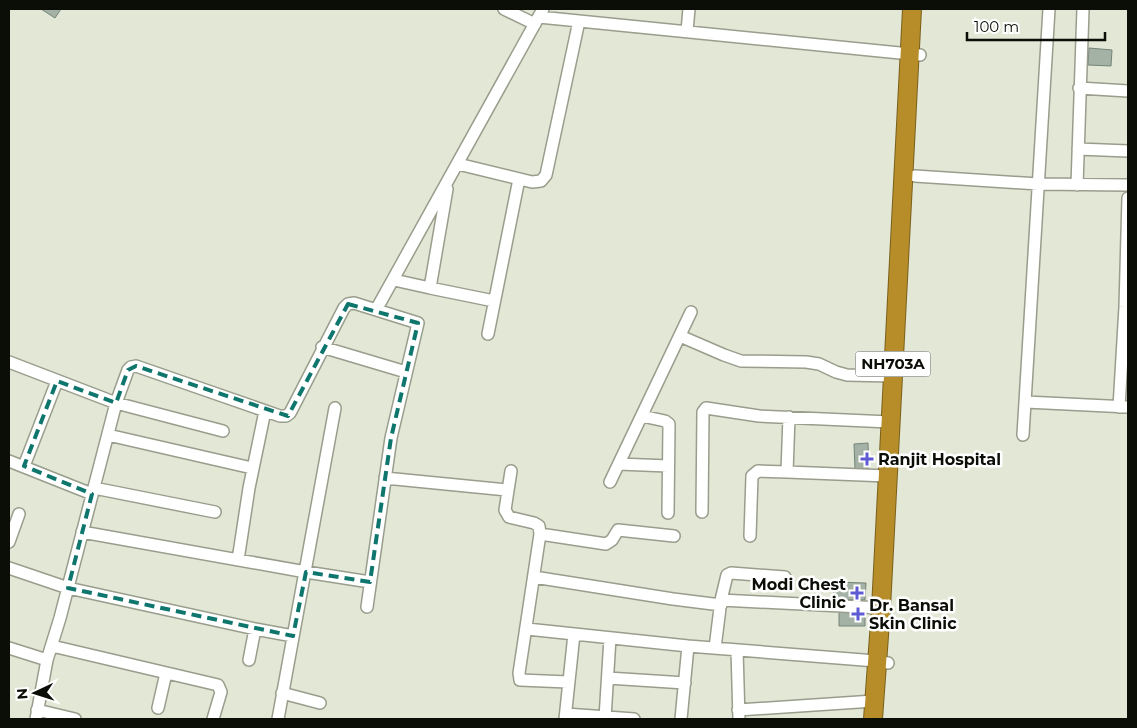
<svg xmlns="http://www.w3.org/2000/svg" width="1137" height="728" font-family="Montserrat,sans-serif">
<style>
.building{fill:#a3b2a5;stroke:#768478}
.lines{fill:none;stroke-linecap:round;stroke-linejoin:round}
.minor-casing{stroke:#999d8c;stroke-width:14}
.highway-casing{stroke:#7a601d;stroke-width:20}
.minor{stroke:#fff;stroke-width:11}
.highway{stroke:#b68d29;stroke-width:18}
.marked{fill:none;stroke:#0f766e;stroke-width:4;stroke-dasharray:10 6;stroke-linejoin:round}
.poi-dot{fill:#5e5ad3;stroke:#fff;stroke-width:2}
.labels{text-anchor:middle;stroke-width:5;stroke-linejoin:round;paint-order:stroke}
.shield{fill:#fff;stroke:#545651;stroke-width:1}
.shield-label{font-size:15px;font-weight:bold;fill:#0b0d07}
.poi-label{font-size:16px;font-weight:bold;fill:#0b0d07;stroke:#fff;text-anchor:start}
</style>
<rect width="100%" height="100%" fill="#e3e7d6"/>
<path class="building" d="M41,9H61L55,18Z
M1089,48L1112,50L1111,66L1088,65Z
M868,443L869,468L855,469L854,444Z
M834,582L866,583L865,600L833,599Z
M839,609L865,610V626H839Z"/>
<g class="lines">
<defs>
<path id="minor" d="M504,9L535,24
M539,17L920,55
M687,31L689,9
M1079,88L1128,91
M1078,149L1128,151
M458,164L532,182L541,181L546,175L579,21
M915,176L1038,184L1128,185
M1077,185L1083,9
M447,189L430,288L494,301
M394,280L430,288
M376,310L543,9
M488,334L519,179
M680,336L724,355L741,361L806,362L819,364L836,372L847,375L892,376
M322,347L406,372
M9,362L116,403L223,431
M1026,402L1128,407
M1119,407L1125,307L1128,198
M642,416L665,421L669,424L668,513
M789,417L787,472L887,476
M108,435L252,468
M1023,435L1049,9
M9,461L92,494
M619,464L668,466
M24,466L57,381
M511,471L505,510L509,517L534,523L539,526L540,534L519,673L520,680L568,682
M385,478L507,490
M610,482L691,312
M94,488L215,512
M702,512L703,412L706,408L759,416L890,422
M82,532L306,572L370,582
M540,534L606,544L612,540L618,530L674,536
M750,536L752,476L758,471L787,472
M9,542L19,514
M238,560L249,488L265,411
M9,568L68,588L255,629L293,636
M534,577L673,599L721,605
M721,600L881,608
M527,629L688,646L876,661L888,663
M52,646L218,685L221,692L213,719
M9,648L47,660
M715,648L721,600L727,575L731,573L785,577
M737,650L739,719
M249,660L255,629
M608,678L685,683
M282,693L320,703
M158,708L166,673
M37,710L75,719
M738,710L874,701
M566,714L634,719
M605,718L610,638
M36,719L47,660L60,618L116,403L128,370L131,367L136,366L280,416H286L290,413L344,308L348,304L354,303L418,323L391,438L367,607
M278,719L335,408
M565,719L574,634
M681,719L688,646"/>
<path id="highway" d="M873,719L881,608L912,9"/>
</defs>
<use href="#minor" class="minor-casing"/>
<use href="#highway" class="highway-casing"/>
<use href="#minor" class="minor"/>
<use href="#highway" class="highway"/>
</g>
<path class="marked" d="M348,304L418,323L391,438L370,582L306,572L293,636L68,588L92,494L24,466L57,381L116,403L128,370L136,366L288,416Z"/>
<g class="poi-dot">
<path d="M864.5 451.5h5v5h5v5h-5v5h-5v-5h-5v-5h5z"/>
<path d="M854.5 585.5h5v5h5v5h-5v5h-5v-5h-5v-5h5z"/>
<path d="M855.5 606.5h5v5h5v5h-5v5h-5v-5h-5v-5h5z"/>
</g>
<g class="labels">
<rect class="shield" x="855.5" y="351.5" width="75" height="25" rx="4"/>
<g class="shield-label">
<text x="893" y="369">NH703A</text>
</g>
<g class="poi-label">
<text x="878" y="465">Ranjit Hospital</text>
<text x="846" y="590" text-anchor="end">Modi Chest<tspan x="846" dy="18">Clinic</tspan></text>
<text x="869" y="611">Dr. Bansal<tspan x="869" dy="18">Skin Clinic</tspan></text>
</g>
</g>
<rect width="1137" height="728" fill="none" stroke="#0b0d07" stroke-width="20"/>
<g transform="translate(35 693) rotate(266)" stroke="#ffffff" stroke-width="4" paint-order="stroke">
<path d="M0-4L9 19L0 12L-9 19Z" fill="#0b0d07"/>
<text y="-8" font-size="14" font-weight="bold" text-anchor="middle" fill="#0b0d07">N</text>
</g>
<path d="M967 32v8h138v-8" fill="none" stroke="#0b0d07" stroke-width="2.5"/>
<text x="974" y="32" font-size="15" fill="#0b0d07" stroke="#ffffff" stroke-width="4" paint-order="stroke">100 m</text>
</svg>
